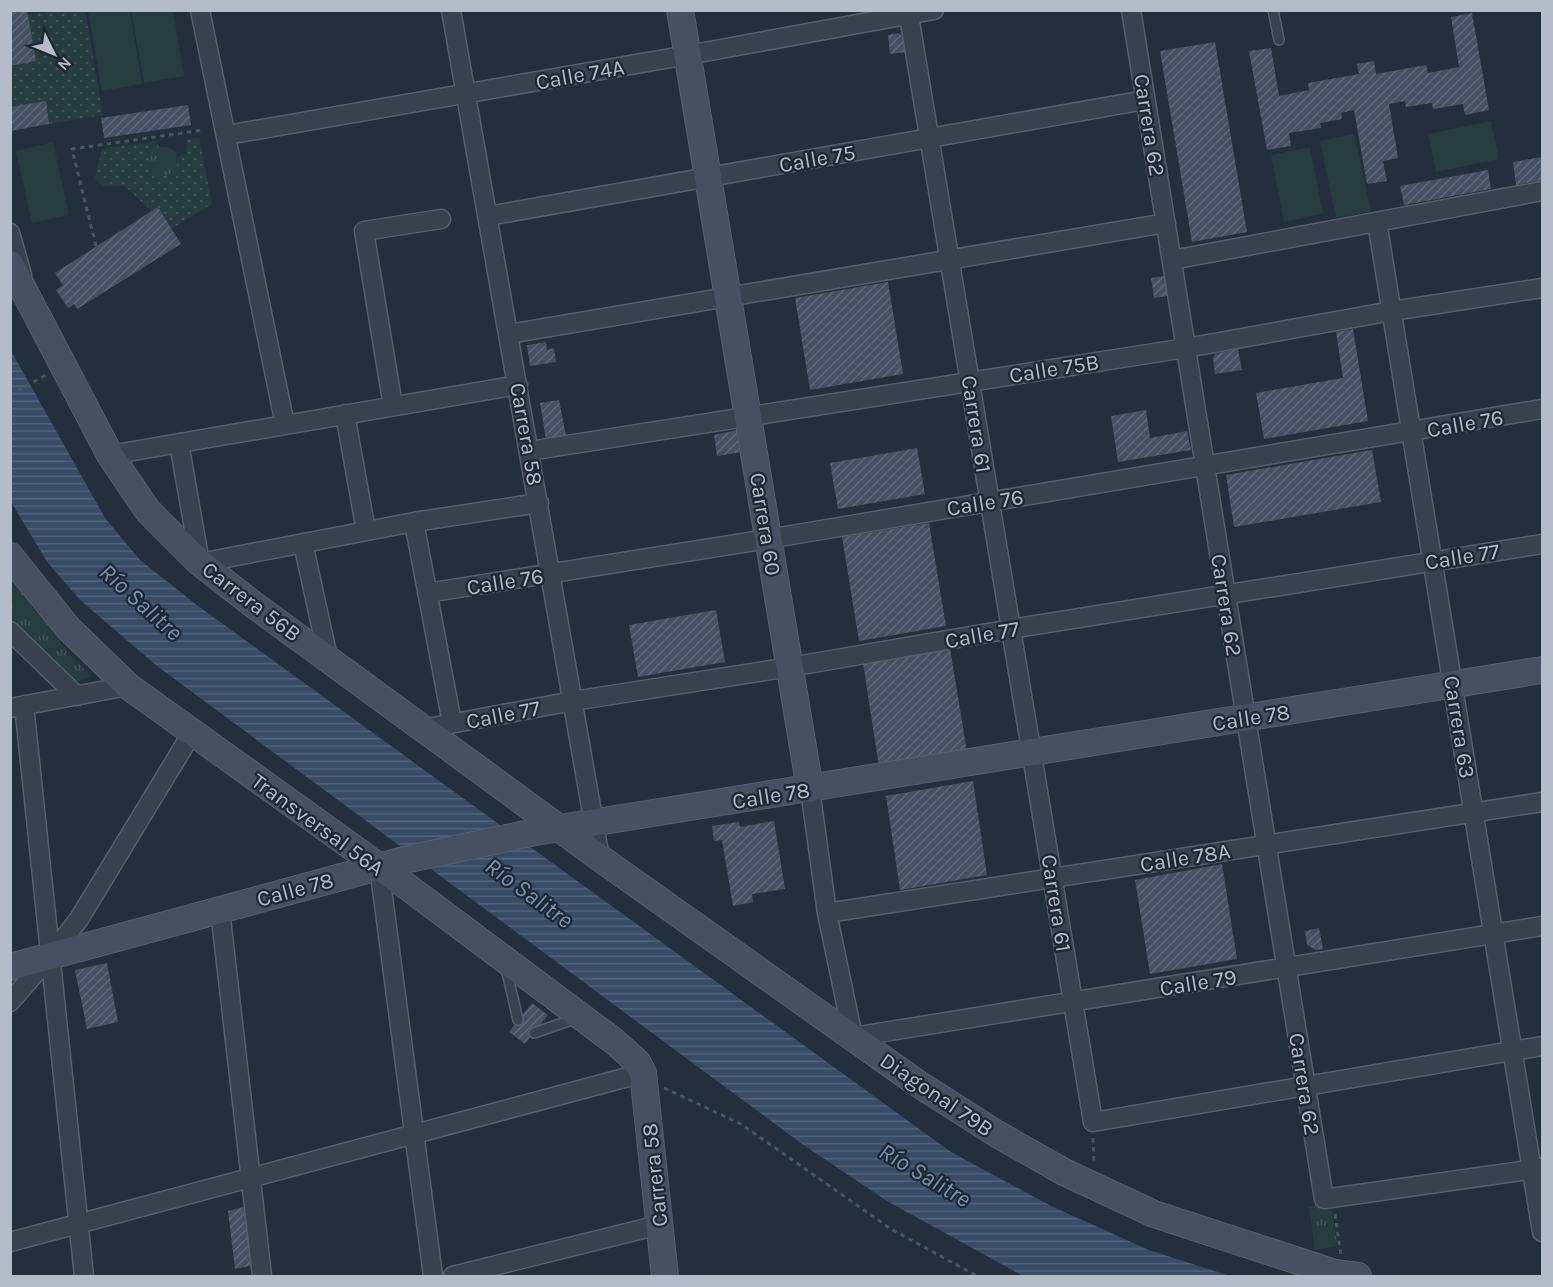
<svg xmlns="http://www.w3.org/2000/svg" width="1553" height="1287" font-family="Karla,sans-serif">
<style>
.grass{fill:url(#grass-dots)}
.park{fill:url(#park-tufts)}
.pitch{fill:#263c3f}
.water{fill:url(#water-rules)}
.building{fill:url(#building-hatch)}
.lines{fill:none;stroke-linecap:round;stroke-linejoin:round}
.lane-casing{stroke:#565f6c;stroke-width:12}
.street-casing{stroke:#565f6c;stroke-width:21}
.secondary-casing{stroke:#565f6c;stroke-width:28}
.path{stroke:#44595c;stroke-width:3;stroke-dasharray:4.5 4.5;stroke-linecap:butt}
.lane{stroke:#38414e;stroke-width:9}
.street{stroke:#38414e;stroke-width:18}
.secondary{stroke:#465061;stroke-width:26}
.labels{text-anchor:middle;stroke-width:4.5;stroke-linejoin:round;paint-order:stroke}
.street-label{font-size:22px;fill:#b4bcc9;stroke:#1d2633}
.water-label{font-size:24px;font-style:italic;fill:#7c92b1;stroke:#1d2633}
</style>
<defs>
<pattern id="grass-dots" width="8" height="8" patternUnits="userSpaceOnUse" patternTransform="scale(1.5)"><rect width="8" height="8" fill="#263c3f"/><path d="M2 2h.1M6 6h.1" fill="none" stroke="#435659" stroke-width="1.8" stroke-linecap="round"/></pattern>
<pattern id="park-tufts" width="24" height="20" patternUnits="userSpaceOnUse" patternTransform="scale(1.5)"><rect width="24" height="20" fill="#263c3f"/><path d="M3 7l-1-3M5 7V3M7 7l1-3M15 17l-1-3M17 17v-4M19 17l1-3" fill="none" stroke="#435659"/></pattern>
<pattern id="water-rules" width="6" height="5" patternUnits="userSpaceOnUse" patternTransform="scale(1.5)"><rect width="6" height="5" fill="#394c67"/><path d="M0 2.5h6" fill="none" stroke="#53647b"/></pattern>
<pattern id="building-hatch" width="6" height="6" patternUnits="userSpaceOnUse" patternTransform="scale(1.5)"><rect width="6" height="6" fill="#455162"/><path d="M-1 1l2-2M0 6l6-6M5 7l2-2" fill="none" stroke="#5d6877"/></pattern>
</defs>
<rect width="100%" height="100%" fill="#242f3e"/>
<path class="grass" d="M54,11H85L103,115L49,124L45,101L11,107V66L35,61L28,15Z
M199,137L212,204L171,229L125,186H103L95,178L102,149L158,141L159,148L154,152L151,164L155,171L163,174L171,173L178,161L177,157L186,154L187,140Z"/>
<path class="park" d="M150 161a14 14 0 1 1 28 0a14 14 0 1 1-28 0Z
M10,578L71,656L91,676L70,685L11,621Z
M1331,1203L1337,1246L1315,1250L1309,1207Z"/>
<path class="pitch" d="M88,11H130L142,84L102,91Z
M131,11H173L184,76L144,83Z
M1491,121L1499,159L1436,172L1428,134Z
M1354,134L1371,211L1336,218L1320,141Z
M53,142L69,215L32,223L16,151Z
M1310,147L1323,214L1284,222L1271,155Z"/>
<path class="water" d="M10,349L105,518L140,560L198,606L951,1152L1051,1206L1149,1250L1230,1276H1023L887,1201L802,1144L157,666L80,600L48,563L11,502Z"/>
<path class="building" d="M10,10H27L36,61L10,66Z
M1472,13L1489,110L1465,115L1463,104L1433,109L1432,103L1406,107L1405,101L1389,104L1398,158L1383,161L1387,181L1367,184L1354,110L1341,113L1342,119L1320,123L1321,128L1289,133L1291,146L1267,150L1249,51L1271,48L1279,96L1309,90L1308,83L1359,74L1357,64L1374,61L1376,74L1426,65L1428,73L1459,67L1451,17Z
M899,33L905,39L907,52L890,54L888,35Z
M1215,42L1247,232L1192,242L1160,51Z
M46,101L49,124L10,131V107Z
M188,105L191,125L104,138L101,118Z
M1542,157V180L1516,185L1513,162Z
M1488,170L1491,189L1404,205L1400,186Z
M158,207L181,244L77,309L74,304L68,308L56,290L63,285L55,273Z
M1171,275L1174,295L1154,298L1151,278Z
M888,282L903,374L810,390L795,298Z
M1353,329L1368,421L1264,439L1256,393L1343,378L1336,332Z
M546,342L547,350L554,348L556,362L530,366L527,345Z
M1238,349L1242,370L1215,374L1213,358L1215,354Z
M559,400L566,436L546,440L540,403Z
M1146,410L1150,438L1187,431L1191,450L1118,462L1111,416Z
M738,430L742,452L717,456L714,435Z
M917,448L925,494L838,509L830,463Z
M1372,450L1381,502L1234,527L1226,475Z
M929,523L946,626L859,641L842,537Z
M716,610L725,662L638,677L629,625Z
M950,648L967,752L879,767L863,663Z
M973,781L987,875L900,890L886,796Z
M774,821L785,889L752,894L753,902L733,906L722,840L714,841L712,826L739,822L740,827Z
M1222,864L1237,959L1150,974L1135,880Z
M1319,928L1323,949L1316,950L1307,945L1305,931Z
M107,963L118,1022L87,1029L75,970Z
M532,1003L548,1015L525,1044L509,1032Z
M252,1205L259,1264L235,1269L228,1211Z"/>
<g class="lines">
<defs>
<path id="lane" d="M1273,10L1279,40
M506,968L518,1020
M534,1033L577,1018"/>
<path id="street" d="M200,10L285,425
M451,10L600,858
M908,10L1093,1122L1542,1046
M1131,10L1324,1199L1542,1168
M227,135L688,55L934,10
M488,216L1145,100
M1377,222L1542,1232
M10,233L22,275
M1172,260L1542,191
M509,334L1166,223
M393,406L364,231L441,219
M345,414L366,531
M179,443L200,563L414,522L539,503
M529,451L1186,348L1392,311L1542,288
M110,455L518,385
M414,522L452,723
M303,543L328,658
M427,593L768,539L1542,409
M10,631L77,696
M24,705L84,1276
M10,708L128,686
M423,729L573,701L790,667L1011,629L1542,544
M810,789L827,913L853,1037L1542,926
M379,867L433,1276
M220,910L262,1276
M827,913L1542,802
M10,1002L51,955L79,919L192,733
M10,1242L643,1073
M453,1276L659,1225"/>
<path id="secondary" d="M680,10L810,789
M10,264L110,455L148,511L200,563L254,605L604,861L917,1083L997,1134L1064,1172L1154,1214L1335,1273L1358,1276
M10,556L68,628L128,686L409,888L615,1042L637,1062L643,1073L665,1276
M10,967L404,860L535,832L1542,670"/>
</defs>
<use href="#lane" class="lane-casing"/>
<use href="#street" class="street-casing"/>
<use href="#secondary" class="secondary-casing"/>
<path class="path" d="M96,246L72,149L203,130
M10,395L46,375
M664,1088L741,1124L891,1229L977,1276
M1093,1138L1094,1164
M1335,1214L1341,1255"/>
<use href="#lane" class="lane"/>
<use href="#street" class="street"/>
<use href="#secondary" class="secondary"/>
</g>
<g class="labels">
<g class="street-label">
<text transform="translate(580 74) rotate(-10)" y="8">Calle 74A</text>
<text transform="translate(1150 125) rotate(81)" y="8">Carrera 62</text>
<text transform="translate(817 158) rotate(-10)" y="8">Calle 75</text>
<text transform="translate(1054 368) rotate(-9)" y="8">Calle 75B</text>
<text transform="translate(1465 423) rotate(-10)" y="8">Calle 76</text>
<text transform="translate(977 424) rotate(81)" y="8">Carrera 61</text>
<text transform="translate(527 434) rotate(80)" y="8">Carrera 58</text>
<text transform="translate(985 502) rotate(-9)" y="8">Calle 76</text>
<text transform="translate(766 524) rotate(81)" y="8">Carrera 60</text>
<text transform="translate(1462 556) rotate(-9)" y="8">Calle 77</text>
<text transform="translate(505 581) rotate(-9)" y="8">Calle 76</text>
<text transform="translate(252 601) rotate(37)" y="8">Carrera 56B</text>
<text transform="translate(1227 605) rotate(81)" y="8">Carrera 62</text>
<text transform="translate(982 634) rotate(-10)" y="8">Calle 77</text>
<text transform="translate(503 714) rotate(-11)" y="8">Calle 77</text>
<text transform="translate(1251 717) rotate(-9)" y="8">Calle 78</text>
<text transform="translate(1460 727) rotate(81)" y="8">Carrera 63</text>
<text transform="translate(771 795) rotate(-9)" y="8">Calle 78</text>
<text transform="translate(318 824) rotate(36)" y="8">Transversal 56A</text>
<text transform="translate(1185 857) rotate(-9)" y="8">Calle 78A</text>
<text transform="translate(295 889) rotate(-15)" y="8">Calle 78</text>
<text transform="translate(1057 903) rotate(81)" y="8">Carrera 61</text>
<text transform="translate(1198 982) rotate(-9)" y="8">Calle 79</text>
<text transform="translate(1305 1084) rotate(81)" y="8">Carrera 62</text>
<text transform="translate(937 1094) rotate(34)" y="8">Diagonal 79B</text>
<text transform="translate(654 1175) rotate(-96)" y="8">Carrera 58</text>
</g>
<g class="water-label">
<text transform="translate(141 602) rotate(42)" y="8">Río Salitre</text>
<text transform="translate(529 893) rotate(36)" y="8">Río Salitre</text>
<text transform="translate(925 1175) rotate(31)" y="8">Río Salitre</text>
</g>
</g>
<rect width="1553" height="1287" fill="none" stroke="#b4bcc9" stroke-width="24"/>
<g transform="translate(54 54) rotate(133)" stroke="#1d2633" stroke-width="4.5" paint-order="stroke">
<path d="M0-4.5L10 22L0 15L-10 22Z" fill="#b4bcc9"/>
<text y="-9" font-size="16" font-weight="bold" text-anchor="middle" fill="#b4bcc9">N</text>
</g>
</svg>
